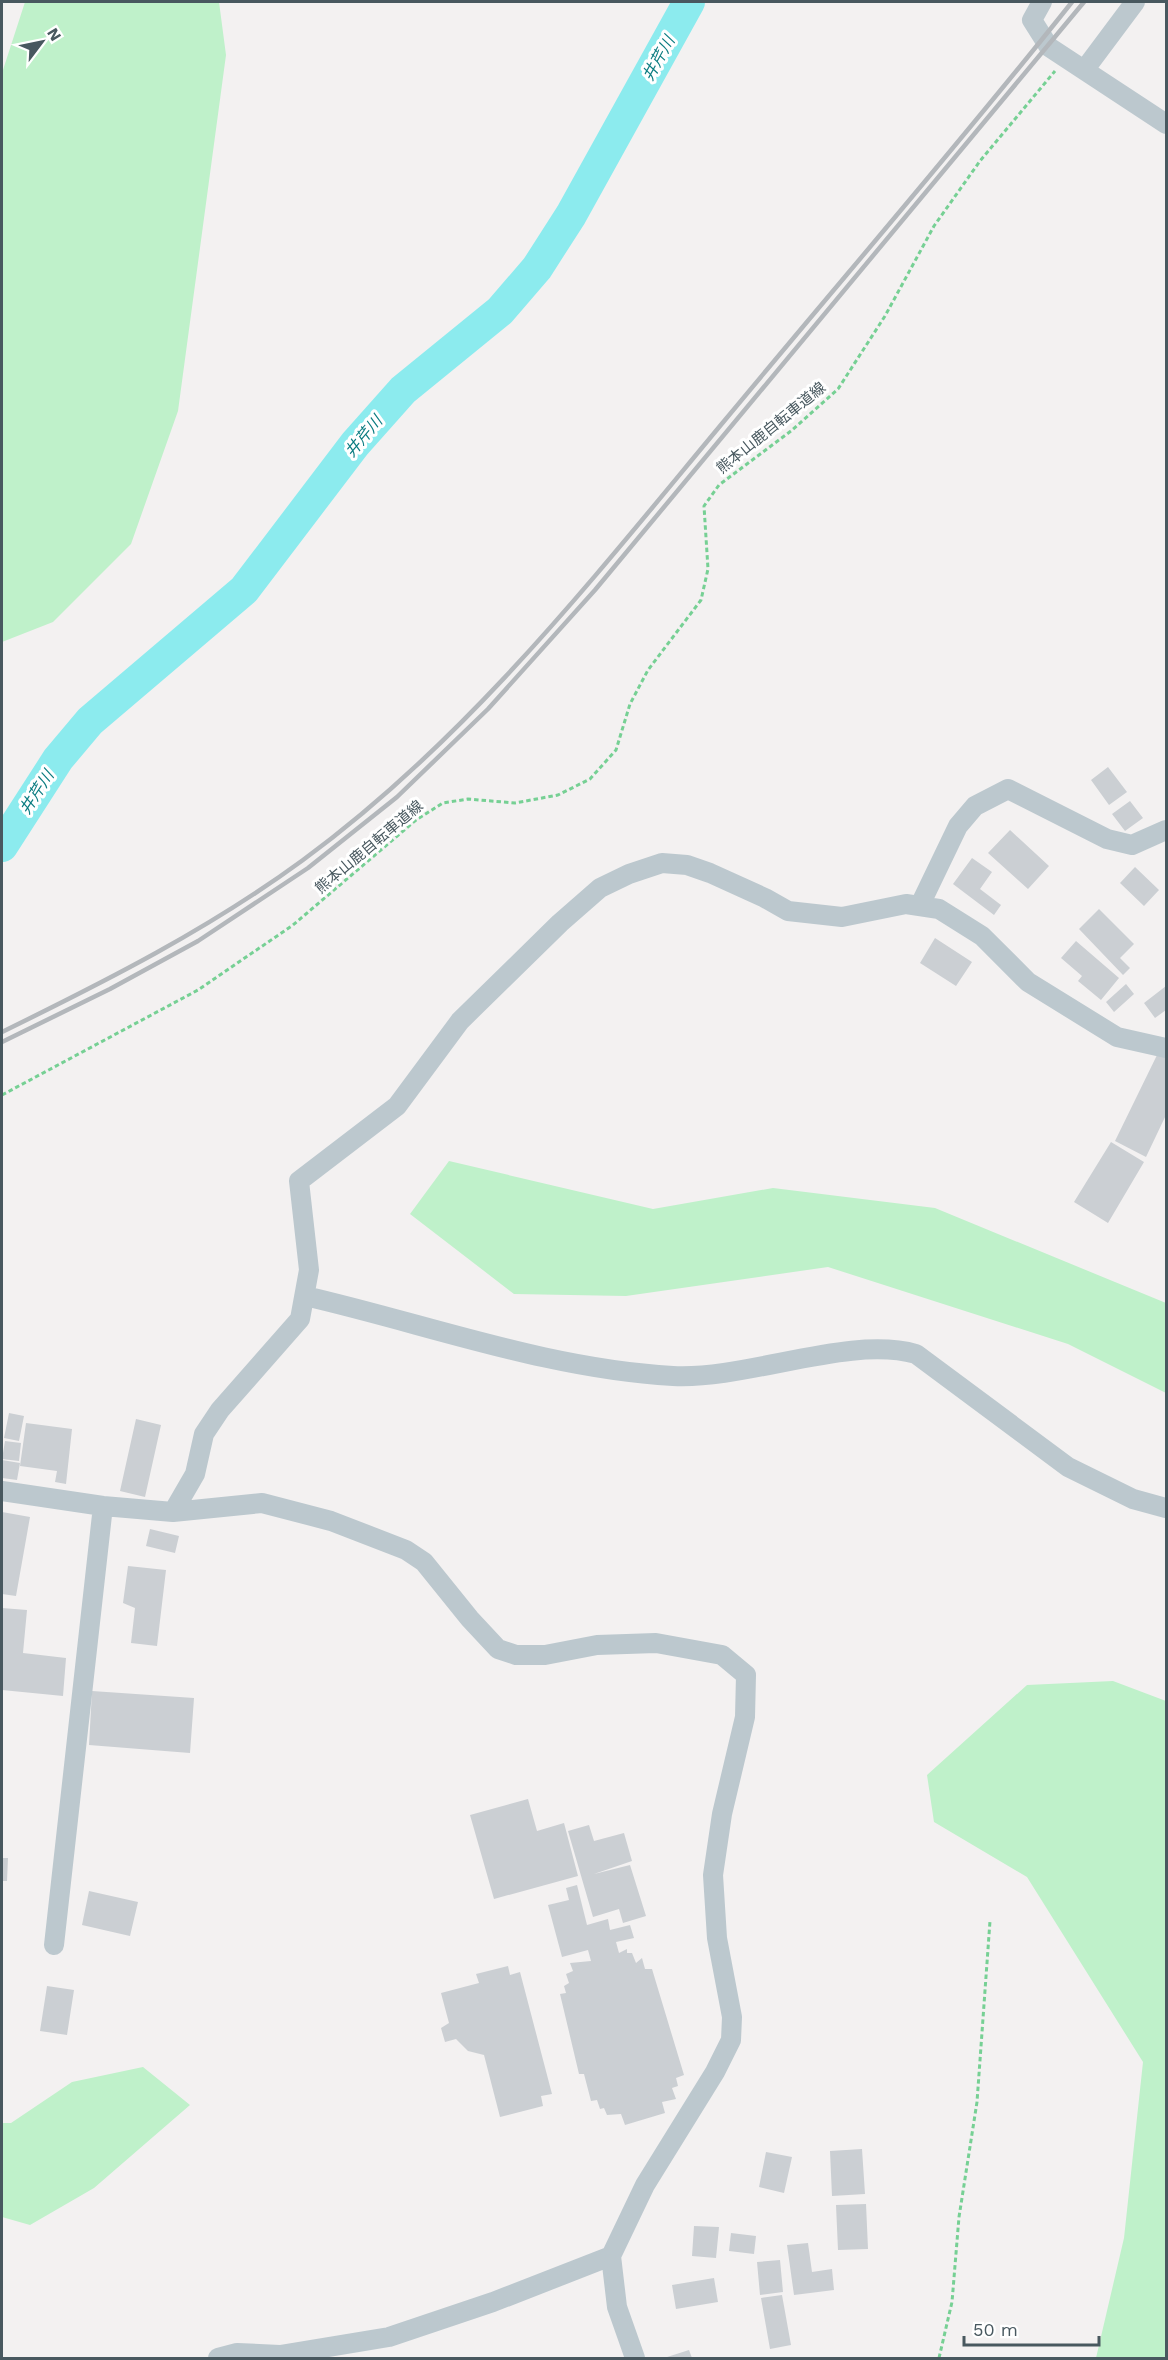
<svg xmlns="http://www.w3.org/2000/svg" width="1168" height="2360" font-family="'Work Sans','Noto Sans JP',sans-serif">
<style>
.green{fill:#bff1ca}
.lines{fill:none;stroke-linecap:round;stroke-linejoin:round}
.river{stroke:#8cebee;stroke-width:32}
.building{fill:#cbcfd3}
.path{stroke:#76d094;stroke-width:3;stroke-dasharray:4.5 3;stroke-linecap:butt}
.minor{stroke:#bcc8ce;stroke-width:20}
.rail{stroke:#b3b7bb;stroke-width:4.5}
.labels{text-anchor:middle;stroke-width:6;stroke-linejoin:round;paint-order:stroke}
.street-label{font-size:15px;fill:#48585f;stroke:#fff}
.water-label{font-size:16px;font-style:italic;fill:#0b7c81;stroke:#fff}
</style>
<rect width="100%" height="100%" fill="#f3f1f1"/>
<path class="green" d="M25,2H219L226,55L178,411L131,544L53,622L2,642V73Z
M449,1161L653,1209L773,1188L935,1208L1166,1303V1393L1068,1344L828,1267L626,1296L514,1294L410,1214Z
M1113,1681L1166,1701V2358H1096L1124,2238L1143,2062L1027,1877L934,1822L927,1775L1027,1685Z
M143,2067L190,2105L94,2188L30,2225L2,2217V2123H11L72,2082Z"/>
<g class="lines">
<path class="river" d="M2,846L58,759L90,721L244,590L355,444L403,390L500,311L537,268L571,215L689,2"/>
</g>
<path class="building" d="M1108,767L1127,792L1109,805L1091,780Z
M1130,801L1143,818L1125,831L1112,814Z
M1010,830L1049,866L1028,889L988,853Z
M972,858L992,872L980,889L1001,905L994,915L953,884Z
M1135,867L1159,890L1144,906L1120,883Z
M1099,909L1134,944L1120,958L1130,968L1123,975L1079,929Z
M935,938L972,962L956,986L920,963Z
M1076,941L1119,978L1101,1000L1078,981L1082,976L1061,958Z
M1126,984L1134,994L1114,1012L1106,1002Z
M1166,986V1010L1155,1018L1144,1003Z
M1158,1053L1166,1058V1115L1146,1157L1115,1141Z
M1111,1142L1144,1162L1108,1223L1074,1202Z
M9,1413L24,1416L19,1441L4,1438Z
M136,1419L161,1425L145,1497L120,1491Z
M26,1423L72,1429L66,1484L55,1482L57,1471L20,1466Z
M5,1441L21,1443L19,1461L2,1459Z
M2,1460L20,1463L17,1480L2,1478Z
M2,1512L30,1517L16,1596L2,1594Z
M150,1529L179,1536L175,1553L146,1546Z
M128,1566L166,1570L157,1646L131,1643L135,1608L123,1603Z
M2,1608L27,1610L23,1653L66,1658L63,1696L2,1690Z
M92,1691L194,1698L190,1753L89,1745Z
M528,1799L537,1831L564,1823L578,1876L494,1899L470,1815Z
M589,1825L594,1841L624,1833L632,1861L594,1874L630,1865L646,1916L623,1923L619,1909L593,1917L568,1831Z
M2,1858H8L7,1881H2Z
M577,1885L587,1925L608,1919L610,1930L630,1925L634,1938L616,1942L619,1953L627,1949V1953H632L636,1963L642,1958L645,1969H652L684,2075L676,2078L678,2086L672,2088L676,2099L662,2102L665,2113L625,2125L621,2114L607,2115L604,2108L600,2109L597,2100L591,2101L584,2074H579L560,1994L566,1993L564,1986L569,1983L566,1974L573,1971L570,1963L591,1961L588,1950L562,1957L548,1905L569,1900L566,1888Z
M89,1891L138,1902L130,1936L82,1925Z
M508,1966L510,1975L520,1972L552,2094L541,2096L543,2106L500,2117L484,2055L468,2051L456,2039L445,2042L441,2028L449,2023L441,1993L479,1983L476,1974Z
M47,1986L74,1990L67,2035L40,2031Z
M862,2149L865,2194L832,2196L830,2151Z
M766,2152L792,2157L784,2193L759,2187Z
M866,2204L868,2249L838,2250L836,2205Z
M694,2226L719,2227L716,2258L692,2256Z
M731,2233L756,2236L754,2254L729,2251Z
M808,2243L812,2272L832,2269L834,2290L794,2295L787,2245Z
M780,2260L783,2292L760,2295L757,2262Z
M714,2278L718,2302L676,2309L672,2285Z
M782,2295L791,2345L770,2349L761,2298Z
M689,2350L692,2358H664Z"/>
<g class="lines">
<path class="path" d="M2,1095L198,990L293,925L416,820L443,803L468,799L515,803L558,795L590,779L616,750L630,704L648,670L701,600L708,569L704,506L719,485L791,431L838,389L885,316L934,226L980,161L1055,71
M939,2358L952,2302L959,2217L977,2102L990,1921"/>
<path class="minor" d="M1042,2L1032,20L1049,47L1166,124
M1085,69L1135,2
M920,905L958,826L975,806L1008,789L1107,839L1132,845L1166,830
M305,1296C427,1324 547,1369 673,1376C747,1380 849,1335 916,1354L1068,1467L1133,1499L1166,1508
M2,1491L103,1506L173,1512L262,1503L331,1521L406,1550L424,1562L470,1619L498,1649L516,1655H545L597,1645L656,1643L722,1655L746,1675L745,1717L722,1814L713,1875L717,1938L732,2017L731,2040L715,2072L645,2185L611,2256L617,2307L635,2358
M173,1512L195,1474L204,1434L220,1410L300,1319L309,1270L299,1181L397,1106L460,1021L560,923L600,888L629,874L662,863L687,865L710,873L765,898L788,911L842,917L906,904L939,909L982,936L1028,982L1117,1037L1166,1048
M54,1945L103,1506
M218,2358L237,2353L280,2355L389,2337L493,2302L611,2256"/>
<path class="rail" d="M2,1032C106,981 209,929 303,860C468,739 595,576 725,420C841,280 960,143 1072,2
M2,1042L110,989L198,941L308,868L397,797L488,709L595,590L1084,2"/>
</g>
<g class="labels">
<g class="street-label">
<text transform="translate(771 428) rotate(-39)" y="5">熊本山鹿自転車道線</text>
<text transform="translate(369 847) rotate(-40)" y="5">熊本山鹿自転車道線</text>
</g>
<g class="water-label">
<text transform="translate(658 58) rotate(-61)" y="6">井芹川</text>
<text transform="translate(363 436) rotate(-50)" y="6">井芹川</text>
<text transform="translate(36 792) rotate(-57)" y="6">井芹川</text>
</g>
</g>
<rect width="1168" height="2360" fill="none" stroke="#48585f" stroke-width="6"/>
<g transform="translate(42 42) rotate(58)" stroke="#ffffff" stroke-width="4.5" paint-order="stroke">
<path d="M0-4.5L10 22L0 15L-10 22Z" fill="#48585f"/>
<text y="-9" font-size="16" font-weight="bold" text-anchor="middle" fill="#48585f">N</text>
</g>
<path d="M964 2336v9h135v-9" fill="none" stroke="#48585f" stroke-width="3"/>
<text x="973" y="2336" font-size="18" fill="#48585f" stroke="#ffffff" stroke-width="4.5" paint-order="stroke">50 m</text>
</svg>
